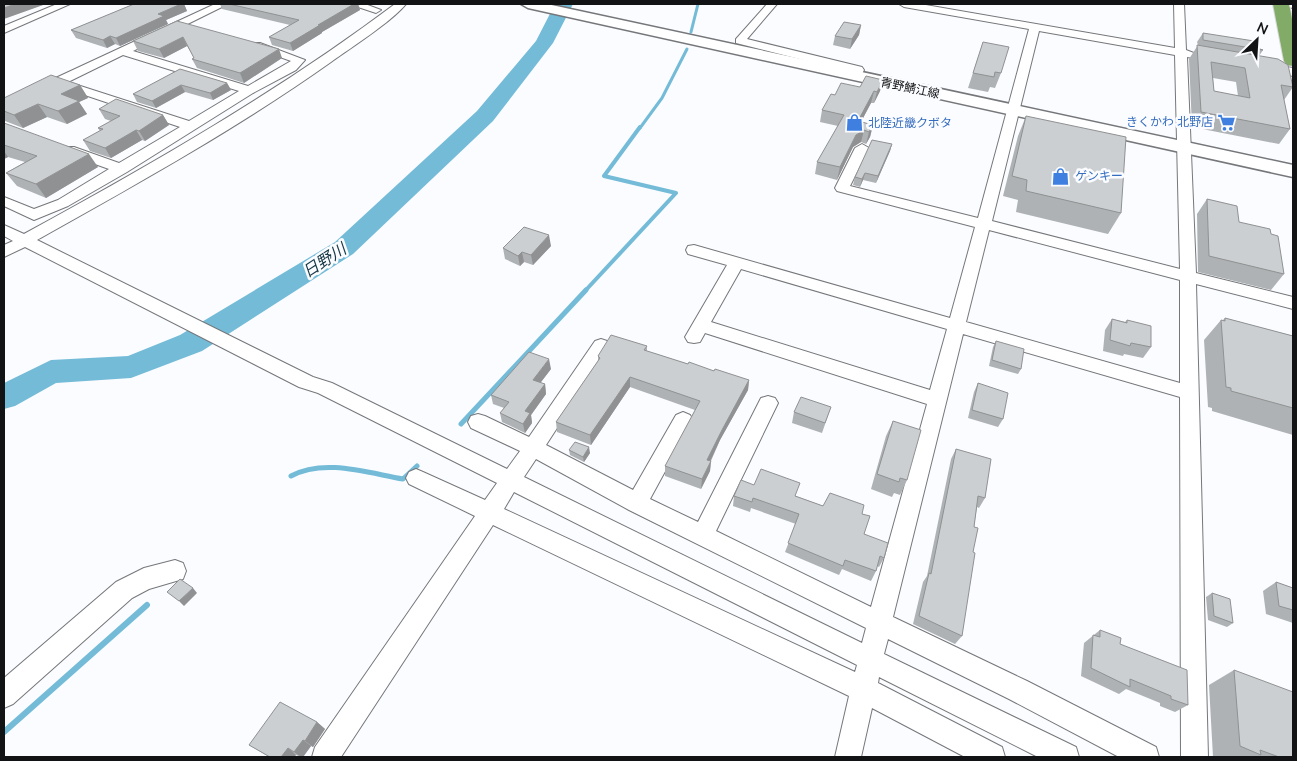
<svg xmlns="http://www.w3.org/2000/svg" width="1297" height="761" font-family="'Nunito Sans','Noto Sans JP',sans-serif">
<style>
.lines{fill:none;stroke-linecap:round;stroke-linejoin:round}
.stream-far3{stroke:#74bbd8;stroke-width:3}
.stream-far2{stroke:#74bbd8;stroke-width:4}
.stream-far1{stroke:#74bbd8;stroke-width:5}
.stream{stroke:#74bbd8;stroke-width:6}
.river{fill:#74bbd8;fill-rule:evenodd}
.street-casing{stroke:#75777a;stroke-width:2}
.secondary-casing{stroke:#75777a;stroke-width:3}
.highway-casing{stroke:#d9d9d9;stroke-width:2}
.street{fill:#fff;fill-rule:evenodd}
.secondary{fill:#fff;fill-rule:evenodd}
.highway{fill:#82ab67;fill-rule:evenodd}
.wall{fill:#afb2b4;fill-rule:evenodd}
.shaded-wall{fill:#8f9192}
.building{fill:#cccfd1;stroke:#8f9192;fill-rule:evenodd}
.labels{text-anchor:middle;stroke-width:5;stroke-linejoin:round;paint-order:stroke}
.far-street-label{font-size:12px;fill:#121314;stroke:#fafcff}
.far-shop-label{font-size:12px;fill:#366cbe;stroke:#fafcff;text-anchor:start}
.water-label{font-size:16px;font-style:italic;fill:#163845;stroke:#fafcff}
</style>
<rect width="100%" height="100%" fill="#fafcff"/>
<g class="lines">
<path class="stream-far3" d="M691,32L698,4
M640,128L662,98L687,49"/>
<path class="stream-far2" d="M585,291L676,193L604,176L640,127"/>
<path class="stream-far1" d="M461,424L586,290
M291,476C324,458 368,473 403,479L417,466"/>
<path class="stream" d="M4,732L147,605"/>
<path class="river" d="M555,4H573L553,43L493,121L353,254L202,351L131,378L56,383L15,406L4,409V383L51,360L128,356L180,335L335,242L477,111L536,41Z"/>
<defs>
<path id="street" d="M57,4H70L4,33V26Z
M215,4H228L133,51L248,86L291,61L252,47V43H260L305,60L296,70L253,93L127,172L68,206L34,220L4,206V197L34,209L58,200L109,169L64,153L62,150L64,147H74L119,163L180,127L58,86L4,111V102ZM123,55L239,91L189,121L68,82Z
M349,4H365L381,10L376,13Z
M395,4H406C391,22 352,47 331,62C238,128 137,184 37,240L313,377L332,383L507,469L520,451L471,428L468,422L471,416L478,414L485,416L529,437L595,341L601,339L607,341L610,346L607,351L546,445L633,490L676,415L683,412L690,415L693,420L650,499L698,522L761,398L768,396L775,398L778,403L716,531L871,607L927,404L705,333L700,342L694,343L688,342L685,337L727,265L688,254L686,250L688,246L694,245L950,318L975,227L837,191L835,188L855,148L862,144L869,148L850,186L978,218L1029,29L904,7L899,4H920L1175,48L1174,4H1184L1186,50L1199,55L1193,58L1187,57L1196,273L1293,297V309L1196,284L1208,757H1181L1180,397L963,334L893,617L1027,681L1156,747L1159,757H1119L1009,699L888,639L884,654L1076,747L1079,757H1038L879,677L878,683L1002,747L1005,757H965L872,708L861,757H835L849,696L493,525L341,757H312L315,747L475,516L409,484L406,478L409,472L416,469L423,472L485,500L497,483L318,393L299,387L25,247L4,257V245L13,241L4,236V225L24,234C152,164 278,92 395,4ZM1039,31L1175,55L1180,269L992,221ZM989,230L1180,280V383L966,322ZM741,269L947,329L930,390L711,322ZM536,459L629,510L866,628L862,643L524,477ZM514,492L857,665L855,672L504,509Z
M767,4H777L747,39L862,67L864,70L859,79H851L849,76L851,72L736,43V39Z
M1282,4H1293V8L1283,6Z
M1265,63L1293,68V76L1261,70V64Z
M175,560L183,563L186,571L183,579L149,589L132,598L13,704L4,708V678L116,582L144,568Z"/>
<path id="secondary" d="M521,4H547L1293,165V177L528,8Z"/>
<path id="highway" d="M1273,4H1289L1293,24V66L1287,65L1284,61Z"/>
</defs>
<use href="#street" class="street-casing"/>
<use href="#secondary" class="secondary-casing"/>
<use href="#highway" class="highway-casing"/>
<use href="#street" class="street"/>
<use href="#secondary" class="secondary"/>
<use href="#highway" class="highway"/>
</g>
<path class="wall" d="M134,4H184L187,11L166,20L168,24L120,46L115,44L107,48L76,38L71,30Z
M193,4H217L207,5Z
M220,4H358L360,10L322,32V33L293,51L272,45L269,37L290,25L222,9Z
M177,21L282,58L244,83L197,68L192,59L194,58L187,46L164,58L138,51L133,41Z
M861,25L859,35L850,49L833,45L835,36Z
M1203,33L1263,50L1259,56L1293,86V87L1284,100L1290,129L1279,144L1192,127L1189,59L1198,45L1197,42ZM1213,78L1236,82L1238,96L1214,91Z
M983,42L1001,73L995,88L990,87L988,92L968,88Z
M180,69L227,83L231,90L213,100L185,92L156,108L137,102L133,94Z
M883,80L880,91L874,103H871L861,122L873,125L870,137L866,144L861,142L853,147L837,180L815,174L817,162L838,126L820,122L822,110L835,95Z
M80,85L88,98L79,102L87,114L67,124L47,117L23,128L5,121L4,122V98Z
M99,109L163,115L169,125L145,141L142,140L111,158L90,151L83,140L100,131L98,128L111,121L105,119Z
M1026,116L1121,213L1108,234L1016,212L1018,200L1003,196L1018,136Z
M4,123L98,167L46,198L17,186L6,173L25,162L8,157L4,159Z
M892,144L890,151L876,183L863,180L860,187L853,185L855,177Z
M1207,199L1239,222L1271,234L1284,274L1271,290L1198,272L1197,214Z
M551,246L533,265L524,262L520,266L505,259L503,248Z
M1225,318L1293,336V435L1212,411V408L1208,407L1204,340L1221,320H1223Z
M1112,319L1125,322L1127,320L1151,347L1143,358L1124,354L1123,356L1103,351L1105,330Z
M996,341L1021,369L1018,374L989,366L993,347Z
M647,346V351L688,364L749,380L748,390L720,440L711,461L710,471L701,489L665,476V466L695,410L630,387L591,445L557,432L556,422L598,361V356Z
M551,369L540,383L545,384L546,394L531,415L532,423L525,433L502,422L500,413L504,408L493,404L491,395Z
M978,383L1003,419L998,427L968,418L974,392Z
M831,407L822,433L792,423L794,412Z
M893,421L907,480L900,495L894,493L892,497L871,489L886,436Z
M956,449L985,498L979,508L977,507L974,527L973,552L962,636L955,644L913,624L923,582L927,576L951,459Z
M569,450L590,453L584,462L570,455Z
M754,485L796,496L823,506L862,514L864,534L884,558L879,567L877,566L876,571L871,581L842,569L839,575L785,552L796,524L751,508L750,512L733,506L734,496Z
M1276,582L1293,588V623L1266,614L1263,591Z
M1212,593L1233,623L1227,627L1208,620L1206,597Z
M1100,630L1120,644L1188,705L1175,712L1160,706V703L1126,689L1119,694L1081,676L1084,643Z
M1234,670L1293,757H1213L1209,685Z
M317,722L325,729L313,747L311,746L303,757H301L296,755L294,757H269L249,745Z"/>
<path class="shaded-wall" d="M15,4H46L4,19V8Z
M181,4H184L187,11L166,20L168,24L120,46L116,38L158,14Z
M206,4H217L207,5Z
M354,4H358L360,10L322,32V33L293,51L290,43L318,25Z
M861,25L859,35L850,49L852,39Z
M110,36L115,44L107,48L103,40Z
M183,37L187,46L164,58L159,49Z
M279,49L282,58L244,83L240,73Z
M883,80L880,91L874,103L877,92Z
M227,83L231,90L213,100L210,93Z
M80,85L88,98L79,102L87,114L67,124L58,111L61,94Z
M181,85L185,92L156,108L152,101Z
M874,91L871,103L855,133L858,121Z
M38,104L47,117L23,128L14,115Z
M163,115L169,125L145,141L139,131Z
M873,125L870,137L866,144L869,132Z
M136,130L142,140L111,158L105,148Z
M864,130L861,142L853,147L837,180L840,167L856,135Z
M892,144L890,151L876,183L878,176Z
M4,151L8,157L4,159Z
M89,154L98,167L46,198L36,184Z
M865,173L863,180L860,187L862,179Z
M549,235L551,246L533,265L531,255Z
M522,252L524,262L520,266L518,256Z
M549,359L551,369L535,390L533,380Z
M630,377V387L591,445L590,435Z
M749,380L748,390L720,440L706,470L707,460L722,430Z
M545,384L546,394L531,415L532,423L525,433L523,424L525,411Z
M589,447L590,453L584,462L583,457Z
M711,461L710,471L701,489L702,479Z
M193,588L197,593L184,606L179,601Z
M317,722L325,729L313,747L305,741Z
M303,740L311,746L303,757H301L294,752Z
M288,748L296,755L294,757H281Z"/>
<path class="building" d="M4,4H15L4,8Z
M134,4H181L158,14L164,16L116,38L110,36L103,40L71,30Z
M229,4H354L318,25H320L290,43L269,37L299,20Z
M177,21L279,49L240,73L192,59L194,58L183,37L159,49L133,41Z
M844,22L861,25L852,39L835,36Z
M1203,33L1254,41V47L1263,50L1203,40Z
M983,42L1009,47L1001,73L995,72L994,77L973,73Z
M1197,45L1278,59L1288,65L1293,87L1281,85L1290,129L1201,112ZM1211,62L1245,68L1250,98L1214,91Z
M180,69L227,83L210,93L181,85L152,101L133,94Z
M51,75L80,85L61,94L79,101L58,111L38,104L14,115L4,111V98Z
M866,76L883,80L877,92L874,91L858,121L873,125L869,132L864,130L856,135L840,167L817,162L844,115L822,110L831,94L835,95L841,83L860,87Z
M116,99L163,115L139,131L136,130L105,148L83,140L103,129L98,128L120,116L99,109Z
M1026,116L1126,137L1121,213L1026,191L1027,180L1012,176Z
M4,123L89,154L36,184L6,173L37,156L4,145Z
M872,140L892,144L878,176L865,173L862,179L855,177Z
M1207,199L1237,206L1239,222L1270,229L1271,234L1278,236L1284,274L1209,256Z
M524,227L549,235L531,255L522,252L518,256L503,248Z
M1225,318L1293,336V408L1231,391V388L1226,387L1221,320L1225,321Z
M1112,319L1127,323V320L1151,326V347L1131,343L1130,346L1110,340Z
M611,335L647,346L644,350L688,364L689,362L714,371L715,369L749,380L722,430L707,460L711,461L702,479L665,466L700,401L630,377L590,435L556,422L600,358L598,356Z
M996,341L1024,349L1021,369L992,360Z
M529,352L549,359L533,380L545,384L525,411L530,413L523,424L500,413L509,402L491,395Z
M978,383L1008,393L1003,419L972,410Z
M801,397L831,407L825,423L794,412Z
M893,421L921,430L907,480L900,478L899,482L877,474Z
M575,442L589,447L583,457L569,450Z
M956,449L991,459L985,498L978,496L974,527L978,528L973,552L975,553L962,636L919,616L929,573L931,574Z
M761,469L800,483L795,496L823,506L830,493L864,505L862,514L870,516L864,534L888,543L884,558L880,556L876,571L845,560L843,566L788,543L799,514L753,498L752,502L734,496L741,480L754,485Z
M180,579L193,588L179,601L167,592Z
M1276,582L1293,588V610L1279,606Z
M1212,593L1230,599L1233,623L1214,616Z
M1100,630L1121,638L1120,644L1187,670L1188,705L1171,699V696L1130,679V687L1091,668L1093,635L1100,637Z
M1234,670L1293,692V757H1279L1260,750L1261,755L1240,746Z
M280,702L317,722L305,741L303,740L294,752L288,748L281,757H270L249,745Z"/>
<defs>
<symbol id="supermarket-bare" viewBox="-9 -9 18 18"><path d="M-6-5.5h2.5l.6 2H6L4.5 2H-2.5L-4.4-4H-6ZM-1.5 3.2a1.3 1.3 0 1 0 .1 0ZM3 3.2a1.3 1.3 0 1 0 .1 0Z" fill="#3f7fe0" stroke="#fafcff" stroke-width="2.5" paint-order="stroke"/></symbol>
<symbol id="shop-bare" viewBox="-9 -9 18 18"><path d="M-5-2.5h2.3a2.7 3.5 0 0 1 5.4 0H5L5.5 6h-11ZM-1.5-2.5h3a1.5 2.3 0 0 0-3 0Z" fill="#3f7fe0" stroke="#fafcff" stroke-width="2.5" paint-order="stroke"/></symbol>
</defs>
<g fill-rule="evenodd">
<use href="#supermarket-bare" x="1214" y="110" width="25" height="25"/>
<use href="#shop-bare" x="842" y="110" width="25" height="25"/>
<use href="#shop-bare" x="1048" y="164" width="25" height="25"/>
</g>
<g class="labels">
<g class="far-street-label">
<text transform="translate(910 88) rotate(12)" y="4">青野鯖江線</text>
</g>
<g class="far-shop-label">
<text x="1213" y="126" text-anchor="end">きくかわ 北野店</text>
<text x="868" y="127">北陸近畿クボタ</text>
<text x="1075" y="180">ゲンキー</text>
</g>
<g class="water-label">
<text transform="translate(324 260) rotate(-33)" y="6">日野川</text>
</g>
</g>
<rect width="1297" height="761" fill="none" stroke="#121314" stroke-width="10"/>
<g transform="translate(1257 40) rotate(25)" stroke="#fafcff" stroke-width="4" paint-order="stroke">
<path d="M0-4L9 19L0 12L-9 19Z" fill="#121314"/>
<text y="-8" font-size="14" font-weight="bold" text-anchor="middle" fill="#121314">N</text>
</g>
</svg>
